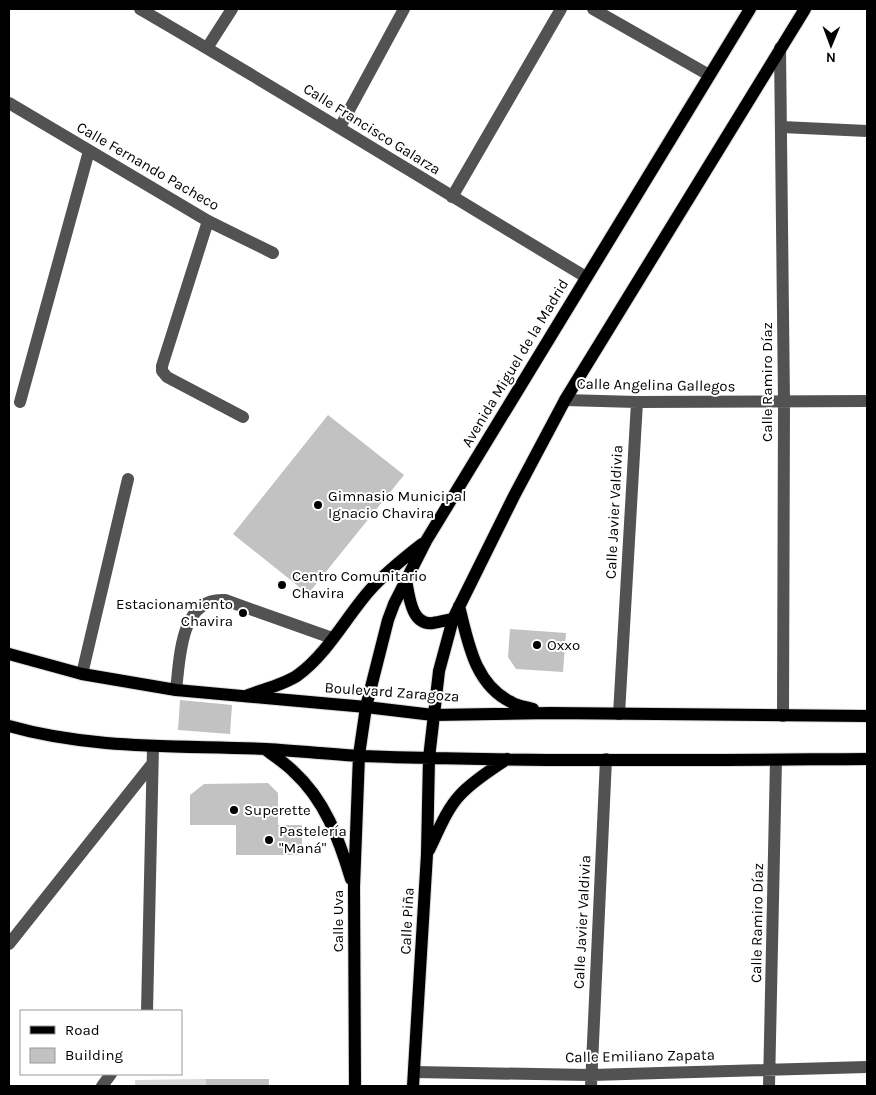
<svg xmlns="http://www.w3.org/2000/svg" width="876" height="1095" font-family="Karla,sans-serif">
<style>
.green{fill:#d9d9d9}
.building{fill:#c2c2c2}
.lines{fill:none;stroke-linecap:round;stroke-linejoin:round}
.major-casing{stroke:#dbdbdb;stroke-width:14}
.minor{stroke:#525252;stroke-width:12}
.major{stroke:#000;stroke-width:12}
.poi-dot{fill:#000;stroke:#fff;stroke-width:2}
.labels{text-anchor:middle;stroke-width:4;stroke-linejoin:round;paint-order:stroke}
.street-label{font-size:15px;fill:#000;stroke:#fff}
.poi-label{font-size:15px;fill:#000;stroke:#fff;text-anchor:start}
</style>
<rect width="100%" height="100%" fill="#fff"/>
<path class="green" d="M206,1079V1086H135V1080Z"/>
<path class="building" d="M328,415L404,475L308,594L233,534Z
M510,629L566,633L563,672L516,669L508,657Z
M180,700L232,705L230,734L178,730Z
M268,783L278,793V825H302V855H236V825H190V795L204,784Z
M206,1079H269V1086H206Z"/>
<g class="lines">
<defs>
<path id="major" d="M406,580C409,595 411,626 433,623C440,622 447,620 453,619
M459,606C468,641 474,684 511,702C517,706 526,707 533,709
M9,654L82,674L176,690L366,707L433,715L550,713L867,716
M248,695C264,689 284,685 298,675C328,653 346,617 370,590C385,573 404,558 422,544
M9,726C93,750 180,745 266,749C298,751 330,754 361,756C530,762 699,760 867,759
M265,749C274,756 285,763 293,771C325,800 339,839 351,879
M429,850C438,832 446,810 460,795C474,780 491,770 507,759
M355,1086L354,887L359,755L366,707L388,620L394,604L426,541L750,9
M413,1086L427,854L429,758L439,671L453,619L514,496L565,400L805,9"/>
</defs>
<use href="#major" class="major-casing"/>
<path class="minor" d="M140,9C290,96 437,188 586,277
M593,9L709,75
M207,48L232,9
M780,48L784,402L783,716
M9,103L208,221L273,253
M340,127L404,9
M782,127L867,131
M452,197L561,9
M208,221L162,366V371L167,377L243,417
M565,400L637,402L867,401
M20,402L89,151
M82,674L128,479
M176,690C180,658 180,597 225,600L332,638
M619,714L637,402
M9,944L152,764
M147,1011L153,747
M414,1072L591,1075L867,1067
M102,1086L111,1074
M591,1086L606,759
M769,1086L776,760"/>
<use href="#major" class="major"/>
</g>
<g class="poi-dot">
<circle cx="318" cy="505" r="5"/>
<circle cx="282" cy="585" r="5"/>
<circle cx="243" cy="613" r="5"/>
<circle cx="537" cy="645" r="5"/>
<circle cx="234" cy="810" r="5"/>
<circle cx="269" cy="840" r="5"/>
</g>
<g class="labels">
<g class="street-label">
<text transform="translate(372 129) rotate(32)" y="5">Calle Francisco Galarza</text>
<text transform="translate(148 166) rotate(30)" y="5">Calle Fernando Pacheco</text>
<text transform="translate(515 363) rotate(-59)" y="5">Avenida Miguel de la Madrid</text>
<text transform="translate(767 382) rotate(-90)" y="5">Calle Ramiro Díaz</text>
<text transform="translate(656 385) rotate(1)" y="5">Calle Angelina Gallegos</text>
<text transform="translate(614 512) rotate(-87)" y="5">Calle Javier Valdivia</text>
<text transform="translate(392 692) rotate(4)" y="5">Boulevard Zaragoza</text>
<text transform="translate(338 921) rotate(-90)" y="5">Calle Uva</text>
<text transform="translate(407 921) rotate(-87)" y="5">Calle Piña</text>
<text transform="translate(582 922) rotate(-87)" y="5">Calle Javier Valdivia</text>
<text transform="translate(757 923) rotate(-89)" y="5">Calle Ramiro Díaz</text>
<text transform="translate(640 1056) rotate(-1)" y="5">Calle Emiliano Zapata</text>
</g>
<g class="poi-label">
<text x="328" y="501">Gimnasio Municipal<tspan x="328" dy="17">Ignacio Chavira</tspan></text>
<text x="292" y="581">Centro Comunitario<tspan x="292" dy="17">Chavira</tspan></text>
<text x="233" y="609" text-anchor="end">Estacionamiento<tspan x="233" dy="17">Chavira</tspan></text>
<text x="547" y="650">Oxxo</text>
<text x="244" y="815">Superette</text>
<text x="279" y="836">Pastelería<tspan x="279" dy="17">"Maná"</tspan></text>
</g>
</g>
<rect width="876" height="1095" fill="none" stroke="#000000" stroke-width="20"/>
<rect x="20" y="1010" width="162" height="65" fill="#ffffff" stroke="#999999"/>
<rect x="30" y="1026" width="25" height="8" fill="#000000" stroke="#999999"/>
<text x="65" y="1035" font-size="15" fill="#000000">Road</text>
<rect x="30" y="1048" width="25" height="15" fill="#c2c2c2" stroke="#999999"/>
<text x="65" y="1060" font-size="15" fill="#000000">Building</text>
<g transform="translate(831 45) rotate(181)" stroke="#ffffff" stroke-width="4" paint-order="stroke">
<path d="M0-4L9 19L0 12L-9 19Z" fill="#000000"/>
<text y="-8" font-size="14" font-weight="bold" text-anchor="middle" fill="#000000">N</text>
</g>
</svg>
